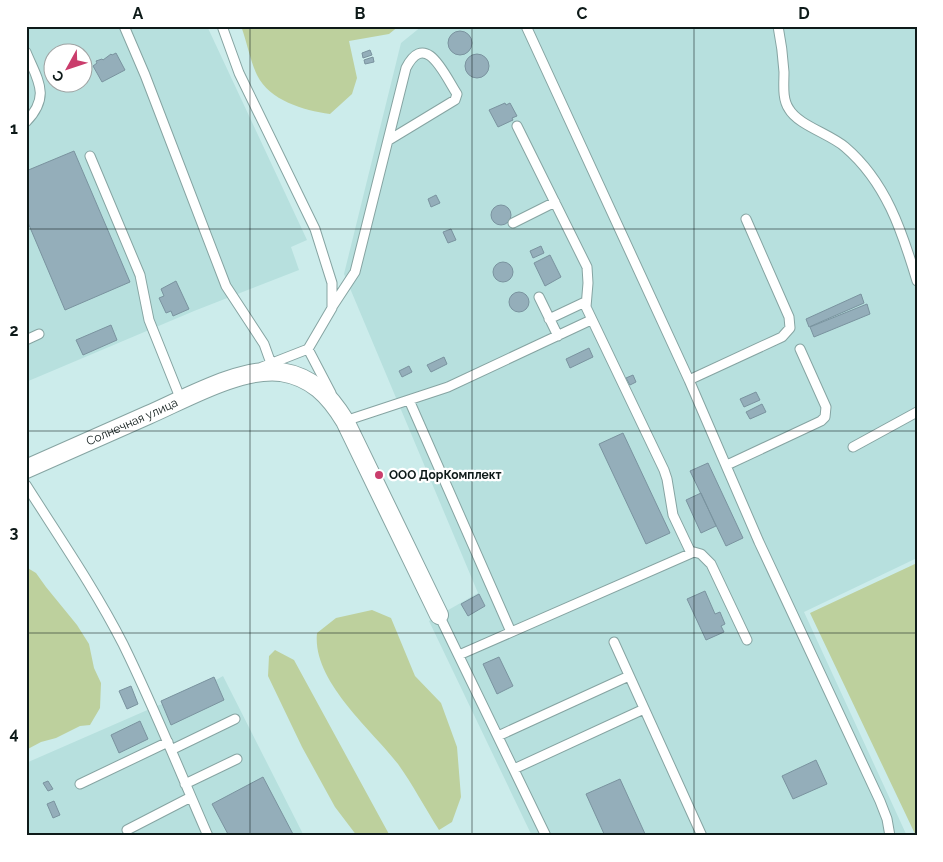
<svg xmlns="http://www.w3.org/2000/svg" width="943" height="862" font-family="Raleway,sans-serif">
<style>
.built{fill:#b7e0de;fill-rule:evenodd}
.green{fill:#bdd09d}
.building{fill:#94aeba;stroke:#7a939f}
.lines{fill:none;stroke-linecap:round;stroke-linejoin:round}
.service-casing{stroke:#86a4a2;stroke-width:11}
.minor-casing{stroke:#86a4a2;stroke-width:20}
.service{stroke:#fff;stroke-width:9}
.minor{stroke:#fff;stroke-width:18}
.grid{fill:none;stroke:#0e1a19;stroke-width:1;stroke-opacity:0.55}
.poi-dot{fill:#ca3d6c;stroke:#fff;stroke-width:2}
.labels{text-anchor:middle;stroke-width:4.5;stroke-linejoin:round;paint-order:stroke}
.street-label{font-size:12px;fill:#0e1a19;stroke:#fff}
.poi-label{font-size:12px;font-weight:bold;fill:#0e1a19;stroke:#fff;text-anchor:start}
.neatline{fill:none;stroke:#0e1a19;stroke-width:2}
.grid-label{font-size:16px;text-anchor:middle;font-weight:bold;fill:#0e1a19}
</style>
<rect width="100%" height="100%" fill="#cceceb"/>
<path class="built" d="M26,26H207L307,240L291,247L299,270L194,311L26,382ZM52,52H82V82H52Z
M422,26H917V558L804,612L907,836H532L429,621L478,593L344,274L401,43Z
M223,676L304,836H26V763L152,708L162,704L161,701L214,677L216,680Z"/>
<path class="green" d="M241,26H399L389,34L349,41L357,78L352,94L330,114C303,110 270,101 257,75C250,60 247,42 241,26Z
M917,563V836H916L810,613Z
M26,567L36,573L46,587L77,625L89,644L94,668L101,683L100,708L90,725L80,726L56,738L41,742L26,750Z
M372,610L391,618L415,676L441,703L457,747L461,797L452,822L439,830C425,808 413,785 398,764C371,729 312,681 317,633L336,618Z
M275,650L294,660L390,836H357L335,807L302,747L268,676L269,656Z"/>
<path class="building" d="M448 43a12 12 0 1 1 24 0a12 12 0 1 1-24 0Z
M370,50L372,55L363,58L362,53Z
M116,53L125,70L102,82L93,66L97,63L96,61L102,59L103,60L111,54L112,55Z
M465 66a12 12 0 1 1 24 0a12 12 0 1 1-24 0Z
M373,57L374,62L365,64L364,60Z
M505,103L506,105L510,103L517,116L512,118L513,120L498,127L489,110Z
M74,151L130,282L65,310L26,218V171Z
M436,195L440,203L431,207L428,199Z
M491 215a10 10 0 1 1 20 0a10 10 0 1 1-20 0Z
M451,229L456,240L448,243L443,232Z
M541,246L544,253L533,258L530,251Z
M550,255L561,277L545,286L534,263Z
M493 272a10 10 0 1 1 20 0a10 10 0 1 1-20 0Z
M176,281L189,309L173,316L171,311L166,313L159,298L164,296L161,289Z
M509 302a10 10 0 1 1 20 0a10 10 0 1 1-20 0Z
M861,294L864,303L809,327L806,319Z
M867,304L870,314L814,337L810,327Z
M111,325L117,340L83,355L76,340Z
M589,348L593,357L570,368L566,359Z
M444,357L447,364L431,372L427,365Z
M409,366L412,372L402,377L399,371Z
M633,375L636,382L630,385L626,378Z
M756,392L760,400L744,407L740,399Z
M762,404L766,412L750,419L746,412Z
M623,433L670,533L646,544L599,444Z
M708,463L743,538L726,546L690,471Z
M701,493L716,526L701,533L686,500Z
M705,591L715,614L720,612L725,624L721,626L724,632L706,640L687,599Z
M479,594L485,606L468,616L461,604Z
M499,657L513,686L497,694L483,664Z
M214,677L224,700L171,725L161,701Z
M131,686L138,704L127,709L119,691Z
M140,721L148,739L119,753L111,735Z
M816,760L827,784L793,799L782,776Z
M263,777L294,836H229L212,804Z
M620,779L646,836H605L586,794Z
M48,781L53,789L48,791L43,783Z
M54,801L60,815L53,818L47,804Z"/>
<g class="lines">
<defs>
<path id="service" d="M124,26L145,75L226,286L264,344L273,369
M222,26L239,73L315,229L332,283V308L308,349L262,367
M526,26L689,380L759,542L880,801L887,819L890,836
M778,26C781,41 783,56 784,72C784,84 782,99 789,109C798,125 830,134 845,147C886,182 902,231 917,281
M26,52C38,81 51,96 26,122
M517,126L587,267L588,283L586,307L664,470L667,479L673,515L691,553
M90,156L140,275L149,320L181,400
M513,223L555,202
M539,297L558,336
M332,307L355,272L406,68C426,29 445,76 457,94L455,100L389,140
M549,319L585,302
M26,340L39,334
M308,349L331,393
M689,380L782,337L790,328L789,317L746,219
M409,400L511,632
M343,418L345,421L448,387L591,320
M853,447L917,412
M727,465L821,421L825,417L826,407L800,349
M26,485C59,537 95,589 123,644C154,707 180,772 208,836
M439,615L546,836
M614,642L702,836
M459,655L694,552L701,554L711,564L747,640
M498,736L629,676
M171,750L235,719
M514,769L644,709
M80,784L168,742
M185,784L237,759
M127,830L191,797"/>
<g id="minor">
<path id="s1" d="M26,469C67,451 107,433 148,415C185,399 240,367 281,372C312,377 329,395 345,421L439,615"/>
</g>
</defs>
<use href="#service" class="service-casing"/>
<use href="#minor" class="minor-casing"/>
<use href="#service" class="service"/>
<use href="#minor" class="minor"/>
</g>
<path class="grid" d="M250,26V836M472,26V836M694,26V836M26,229H917M26,431H917M26,633H917"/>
<circle class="poi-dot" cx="379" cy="475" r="5"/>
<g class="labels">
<g class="street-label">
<text dy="4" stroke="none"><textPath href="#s1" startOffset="116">Солнечная улица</textPath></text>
</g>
<g class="poi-label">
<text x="389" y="479">ООО ДорКомплект</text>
</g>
</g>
<rect width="943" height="862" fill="none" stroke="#ffffff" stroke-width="55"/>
<g transform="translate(68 68) rotate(230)"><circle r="24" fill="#ffffff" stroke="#9fa3a3"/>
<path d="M0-4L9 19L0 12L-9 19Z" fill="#ca3d6c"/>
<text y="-8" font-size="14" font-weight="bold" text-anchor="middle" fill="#0e1a19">С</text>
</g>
<rect x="28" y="28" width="888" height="806" class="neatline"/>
<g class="grid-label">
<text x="138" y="19">A</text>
<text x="360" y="19">B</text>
<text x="582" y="19">C</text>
<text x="804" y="19">D</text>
<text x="14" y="134">1</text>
<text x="14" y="336">2</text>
<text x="14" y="538">3</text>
<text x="14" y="739">4</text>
</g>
</svg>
